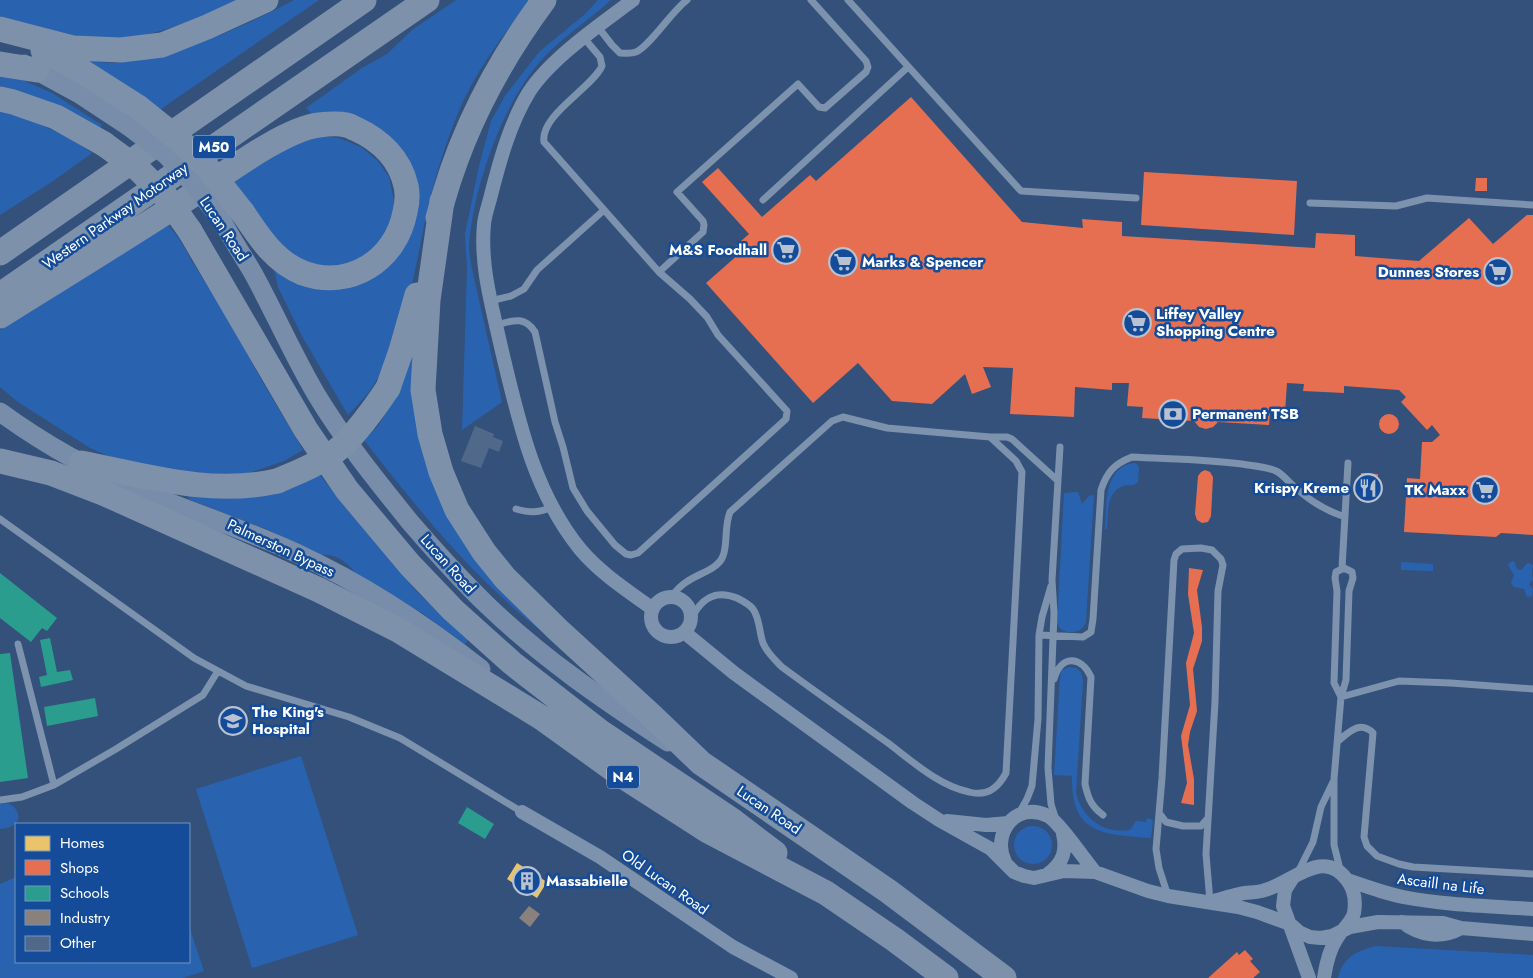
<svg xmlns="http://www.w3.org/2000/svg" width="1533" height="978" font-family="Jost,sans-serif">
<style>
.green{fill:#2963b0}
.homes{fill:#e9c46a}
.shops{fill:#e76f51}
.schools{fill:#2a9d8f}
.industry{fill:#8a817c}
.building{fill:#50698a}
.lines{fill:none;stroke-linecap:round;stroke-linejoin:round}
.lane{stroke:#7d92ad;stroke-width:7}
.street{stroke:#7d92ad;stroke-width:14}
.secondary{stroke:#788da9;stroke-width:19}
.highway{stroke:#7e91ab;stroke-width:25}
.secondary-bridge{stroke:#788da9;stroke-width:19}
.highway-bridge{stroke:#7e91ab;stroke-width:25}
.labels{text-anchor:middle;stroke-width:5;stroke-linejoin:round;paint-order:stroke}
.shield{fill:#144c9a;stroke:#b8c9e1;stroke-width:1}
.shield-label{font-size:14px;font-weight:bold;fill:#fff}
.street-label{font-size:15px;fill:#fff;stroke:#144c9a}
.poi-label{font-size:15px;font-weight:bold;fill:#fff;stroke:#144c9a;text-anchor:start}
</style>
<rect width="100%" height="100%" fill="#33517b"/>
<path class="green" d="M0,0H242C190,21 139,46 81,39C60,36 32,25 11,20L0,16Z
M294,0H319L158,111L65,55C81,59 98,63 114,63C169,60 246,26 294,0Z
M456,0H529C511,25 493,49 477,75C459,105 447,140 437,173C416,243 414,320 375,383C368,395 357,405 348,415L302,336L278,287L275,273L260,251L369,276L409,174L314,116L306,108L362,68L387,54L412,30Z
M598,0H611C590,19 566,35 547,54C504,97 473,187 469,246C469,254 471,262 472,269L502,402L462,430L467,269L465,234L479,166L491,121L505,96L539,52L585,14Z
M0,70L52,93L102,125L99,130L8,88L0,86Z
M0,109C35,122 61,131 92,153L53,181L0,215Z
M318,136L339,138L361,147L378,161L389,177L394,201L392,218L376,248L360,259L342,266L319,267L304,262L276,241L262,219L232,179L293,142Z
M166,222L180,240L193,263L230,322L262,381L303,450L284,461L243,475L224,479L115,459L90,448L18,402L0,387V330L48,301L54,294Z
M412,342L425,455L549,635C527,622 510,604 491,587C444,542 404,491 364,440L378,426L398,393Z
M1136,463L1139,467L1138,482C1134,487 1129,484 1123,486C1106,492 1108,514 1107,529H1105C1107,505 1103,465 1136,463Z
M320,475L343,505L418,593L468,640L465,644L422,613L355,573C349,563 334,553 322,555L266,529L188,499L190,494C238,506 276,493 320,475Z
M1078,492L1082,504L1089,496L1094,495L1086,622C1082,635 1061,636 1057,623L1064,493Z
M1514,561L1517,569C1524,572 1523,565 1528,563L1533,565L1532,572L1533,580L1529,584L1533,589L1532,596L1527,597L1524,589L1514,587L1511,583L1514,575L1508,565L1510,562Z
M1401,562L1433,564V571L1401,570Z
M1069,667L1076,668L1081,672L1083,681L1076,793C1082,818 1103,834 1130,830L1136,821L1146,822L1147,818L1153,820L1151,838C1103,834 1071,835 1072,776L1054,775L1060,677L1062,670Z
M301,756L358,935L252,968L196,789Z
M6,803C17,804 24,820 12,826C9,828 4,828 0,829V804Z
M1014 845a19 19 0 1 1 38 0a19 19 0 1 1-38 0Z
M16,877V962H189V926L204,971L183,978H0V884Z
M1376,946L1533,955V978H1338C1342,958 1358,950 1376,946Z"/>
<path class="homes" d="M517,863L547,882L537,898L507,879Z"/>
<path class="shops" d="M911,97L1022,222L1083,228L1082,219L1122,222V236L1315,248L1316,233L1355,235V256L1419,261L1469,218L1493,244L1527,215H1533V535L1501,533L1496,537L1404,532L1407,478L1420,479L1422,442H1432L1440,435L1432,425L1427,430L1401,402L1406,397L1399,390L1344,386V393L1303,391L1304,384L1287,383L1285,413L1270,412L1269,425L1218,422L1213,427L1206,429L1199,427L1194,421L1142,418L1143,407L1127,406L1129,383H1112V390L1075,387L1074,417L1010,414L1013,368L983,367L991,387L972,394L965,374L932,404L892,401L858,363L813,403L706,283L739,254L733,248L749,234L702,182L718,168L762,217L810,175L816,181Z
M1144,172L1297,181L1294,235L1141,225Z
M1476,178H1487V191H1475Z
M1379 424a10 10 0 1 1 20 0a10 10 0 1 1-20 0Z
M1205,470L1210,472L1213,477L1211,516L1208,522L1202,523L1197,520L1195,514L1198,476L1201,472Z
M1361,473L1378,474L1377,495L1359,493Z
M1189,568L1203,570L1197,590L1202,627V641L1193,669L1197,711L1190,732L1188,745L1194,779V805L1181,803L1187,783L1181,736L1190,705L1186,663L1194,633L1188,594Z
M1245,950L1253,959L1250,961L1260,972L1253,978H1208L1237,952L1239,955Z"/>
<path class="schools" d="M0,573L57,618L47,631L42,628L31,642L0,618Z
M50,638L57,672L70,670L73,680L41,687L39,677L47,675L40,640Z
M10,653L28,778L0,782V654Z
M95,698L98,716L47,726L44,707Z
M467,807L494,824L485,839L458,823Z"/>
<path class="industry" d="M529,906L540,914L530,927L519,918Z"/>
<path class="building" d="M475,426L494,434L493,437L503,441L499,452L489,448L481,468L461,461Z"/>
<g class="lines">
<path class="lane" d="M848,0L1021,191L1136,198
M598,27L612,45L620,53C626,53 631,54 636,52C649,47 672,11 687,0
M763,200L908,67
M1310,203L1396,206L1427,198L1533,205
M659,272L703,232L704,225L703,221L677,192L798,84L819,107L825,108L866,72L868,67L866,61L811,0
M490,301L511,296L524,289L537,270L604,210
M496,325C512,321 524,315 535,332L555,422L563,447L573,488L587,511L615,545L626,554L631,555L638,553L786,419L787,411L718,335L707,317L690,299L659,272L544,142C540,115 592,88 602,66L600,57L584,38
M990,437H1007L1012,439L1057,480
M516,509C530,513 539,513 552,507
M0,519L194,658L246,686L349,717L400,738L522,812
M1342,568L1348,463
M671,597C675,592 680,586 685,583C696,574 718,570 723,556C728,543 724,527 730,512L832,421L843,417L887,428L990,437L1016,461L1022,472L1006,773C998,788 987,797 969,792C939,786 912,761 888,743C853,718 817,693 782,667C775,660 767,653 763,643C759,632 760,619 753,609C749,604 743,601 737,598C715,589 700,599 691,620
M1039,635L1083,637L1091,632L1093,619L1101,490C1107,472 1114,464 1132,457C1168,459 1206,459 1242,464C1253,466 1265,466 1276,471C1284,475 1289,483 1296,488C1310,501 1327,511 1345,517
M1054,679C1061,655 1081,655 1091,677L1085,784C1088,798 1091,806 1103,815
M1341,697L1334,683L1337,591L1335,578L1336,572L1344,568L1352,572L1353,578L1349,591L1346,680L1341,697L1334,779V845L1341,873
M1341,697L1399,681L1451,683L1533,689
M1338,741C1349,732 1360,720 1373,733L1364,837L1367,846L1377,856L1399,864L1413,867L1533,874
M54,785L116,749L203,695L218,671
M0,800L22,797L54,785L18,644
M1160,814L1166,822L1183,826H1201L1208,818
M1018,815L1027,799L1032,786L1038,719L1039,635L1042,617L1051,586
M1056,820L1051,804L1048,768L1054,613L1052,580L1060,447
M1298,872L1313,842L1321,807L1333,782
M1168,896L1159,868L1156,849L1162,778L1174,560L1176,554L1182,549L1201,548L1212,550L1221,559L1223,565L1218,591L1215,702L1206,854L1210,902"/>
<path class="street" d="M633,0C601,24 551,58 529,92C510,123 500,160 491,195C489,204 485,214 484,224C480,266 492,306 501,347C518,418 533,491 580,549C600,573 628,591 653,609
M651 617a20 20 0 1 1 40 0a20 20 0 1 1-40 0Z
M684,632L734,673L913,803L939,820L991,849L1014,872L1024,876L1034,878L1064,871L1095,872L1148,891L1168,896L1238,907L1257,912L1290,924L1299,932L1310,937L1321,938L1332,936L1350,927L1378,922L1443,923L1461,928L1533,934
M522,812L600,857L733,947L791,978
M947,821L986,825L1008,823
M1005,862C991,834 1016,800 1048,816C1058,821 1085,860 1095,872
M1048,874C1063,863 1067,851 1063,834
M1292,879L1285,890L1283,906L1309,978
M1347,880C1366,886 1384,893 1403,897C1445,905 1490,906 1533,909
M1213,901C1221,899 1230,896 1239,894C1247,892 1257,893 1265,890C1292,883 1323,847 1347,880C1355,890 1356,901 1354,913C1352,922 1342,930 1337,938C1329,950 1326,964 1324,978
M1402,922C1420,936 1441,939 1461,928"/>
<path class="secondary" d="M24,64L81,95L128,126
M222,221C232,239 243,256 253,273C275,313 293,355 316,394C343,439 377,481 410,522C435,551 460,579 487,605C542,658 605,701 668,742
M0,412C44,444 94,472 145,493C195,513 246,530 296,553C361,583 424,624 481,669"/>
<path class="highway" d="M0,29L73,48L121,50L162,45L207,27L266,0
M43,50L83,72L138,107
M0,64L37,70
M0,99L13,102L56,117L104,144
M442,201L428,300L423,390L430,434L441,472L457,510L484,552L505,578L558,630L652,716L701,763L888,891L1004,978
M438,218C458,138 495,66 544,0
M190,231L306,430L347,490L410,565L453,610L512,663L602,733L733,821L775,853
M0,253L364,0
M0,295L427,0
M0,316C63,277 126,238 188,198C221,177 283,129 319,125C327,124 338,123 346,125C349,125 353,128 356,129C380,140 400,159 406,186C408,195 407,204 405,212C396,260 350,290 303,273C275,262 259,237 243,213
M388,388L401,351L417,295
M0,461L51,473L103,493L319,590L398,630L542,718L624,777L708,831L826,893L895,940L946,978
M81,463C147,476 210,496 277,481"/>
<path class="secondary-bridge" d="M128,126L166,155L193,184L222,221"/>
<path class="highway-bridge" d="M138,107L178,139L206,166L243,213
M104,144L138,169L166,197L190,231
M277,481C299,472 324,462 342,446C360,429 374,409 388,388"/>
</g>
<defs>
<symbol id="supermarket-ring" viewBox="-11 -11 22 22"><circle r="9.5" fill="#144c9a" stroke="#b8c2d1" stroke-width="1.5"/><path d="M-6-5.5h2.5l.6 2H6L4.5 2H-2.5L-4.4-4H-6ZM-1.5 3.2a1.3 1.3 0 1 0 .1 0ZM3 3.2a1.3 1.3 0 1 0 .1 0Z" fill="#b8c2d1"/></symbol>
<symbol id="bank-ring" viewBox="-11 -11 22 22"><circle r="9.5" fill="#144c9a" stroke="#b8c2d1" stroke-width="1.5"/><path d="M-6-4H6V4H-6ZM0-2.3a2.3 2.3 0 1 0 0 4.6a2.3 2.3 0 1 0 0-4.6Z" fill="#b8c2d1"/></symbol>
<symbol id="restaurant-ring" viewBox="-11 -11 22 22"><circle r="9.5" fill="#144c9a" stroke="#b8c2d1" stroke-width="1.5"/><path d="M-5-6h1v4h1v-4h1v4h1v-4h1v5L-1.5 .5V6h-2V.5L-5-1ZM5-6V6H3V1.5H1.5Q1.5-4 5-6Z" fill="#b8c2d1"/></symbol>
<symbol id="school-ring" viewBox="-11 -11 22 22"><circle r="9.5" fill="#144c9a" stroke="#b8c2d1" stroke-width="1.5"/><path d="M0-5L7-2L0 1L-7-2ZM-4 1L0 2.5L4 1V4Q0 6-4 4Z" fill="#b8c2d1"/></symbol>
<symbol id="building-ring" viewBox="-11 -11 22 22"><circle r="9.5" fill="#144c9a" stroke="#b8c2d1" stroke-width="1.5"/><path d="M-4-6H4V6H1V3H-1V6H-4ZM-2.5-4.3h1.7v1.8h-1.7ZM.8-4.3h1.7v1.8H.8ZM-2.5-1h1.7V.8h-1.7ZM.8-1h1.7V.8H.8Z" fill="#b8c2d1"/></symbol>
</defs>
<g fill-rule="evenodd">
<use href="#supermarket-ring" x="770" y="234" width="32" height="32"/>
<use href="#supermarket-ring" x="827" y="246" width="32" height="32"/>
<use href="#supermarket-ring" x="1482" y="256" width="32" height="32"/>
<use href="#supermarket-ring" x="1121" y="307" width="32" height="32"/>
<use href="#bank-ring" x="1157" y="398" width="32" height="32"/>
<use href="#restaurant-ring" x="1352" y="472" width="32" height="32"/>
<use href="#supermarket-ring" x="1469" y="474" width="32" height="32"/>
<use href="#school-ring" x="217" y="705" width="32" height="32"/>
<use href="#building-ring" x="511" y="865" width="32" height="32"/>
</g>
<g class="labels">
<g class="shield">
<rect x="193" y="135.5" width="42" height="23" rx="4"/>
<rect x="607" y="765.5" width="32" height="23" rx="4"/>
</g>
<g class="shield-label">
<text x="214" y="152">M50</text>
<text x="623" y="782">N4</text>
</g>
<g class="street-label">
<text transform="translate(115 216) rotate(-35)" y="5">Western Parkway Motorway</text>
<text transform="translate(224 229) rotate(56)" y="5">Lucan Road</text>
<text transform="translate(281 548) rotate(25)" y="5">Palmerston Bypass</text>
<text transform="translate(448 564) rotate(48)" y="5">Lucan Road</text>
<text transform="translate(769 810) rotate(34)" y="5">Lucan Road</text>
<text transform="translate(665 882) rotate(35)" y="5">Old Lucan Road</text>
<text transform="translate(1441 884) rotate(7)" y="5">Ascaill na Life</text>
</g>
<g class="poi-label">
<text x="767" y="255" text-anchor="end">M&amp;S Foodhall</text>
<text x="862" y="267">Marks &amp; Spencer</text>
<text x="1479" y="277" text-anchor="end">Dunnes Stores</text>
<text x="1156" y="319">Liffey Valley<tspan x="1156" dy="17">Shopping Centre</tspan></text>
<text x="1192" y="419">Permanent TSB</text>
<text x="1349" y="493" text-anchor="end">Krispy Kreme</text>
<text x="1466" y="495" text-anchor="end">TK Maxx</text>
<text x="252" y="717">The King's<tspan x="252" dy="17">Hospital</tspan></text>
<text x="546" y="886">Massabielle</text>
</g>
</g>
<rect x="15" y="823" width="175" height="140" fill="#144c9a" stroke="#7294c2"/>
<rect x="25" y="836" width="25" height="15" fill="#e9c46a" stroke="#7294c2"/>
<text x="60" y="848" font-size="15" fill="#ffffff">Homes</text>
<rect x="25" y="860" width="25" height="15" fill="#e76f51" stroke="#7294c2"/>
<text x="60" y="873" font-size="15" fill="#ffffff">Shops</text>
<rect x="25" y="886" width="25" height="15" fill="#2a9d8f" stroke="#7294c2"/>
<text x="60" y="898" font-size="15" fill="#ffffff">Schools</text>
<rect x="25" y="910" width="25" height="15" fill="#8a817c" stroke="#7294c2"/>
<text x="60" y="923" font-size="15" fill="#ffffff">Industry</text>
<rect x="25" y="936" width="25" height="15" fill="#50698a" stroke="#7294c2"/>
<text x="60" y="948" font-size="15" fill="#ffffff">Other</text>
</svg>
